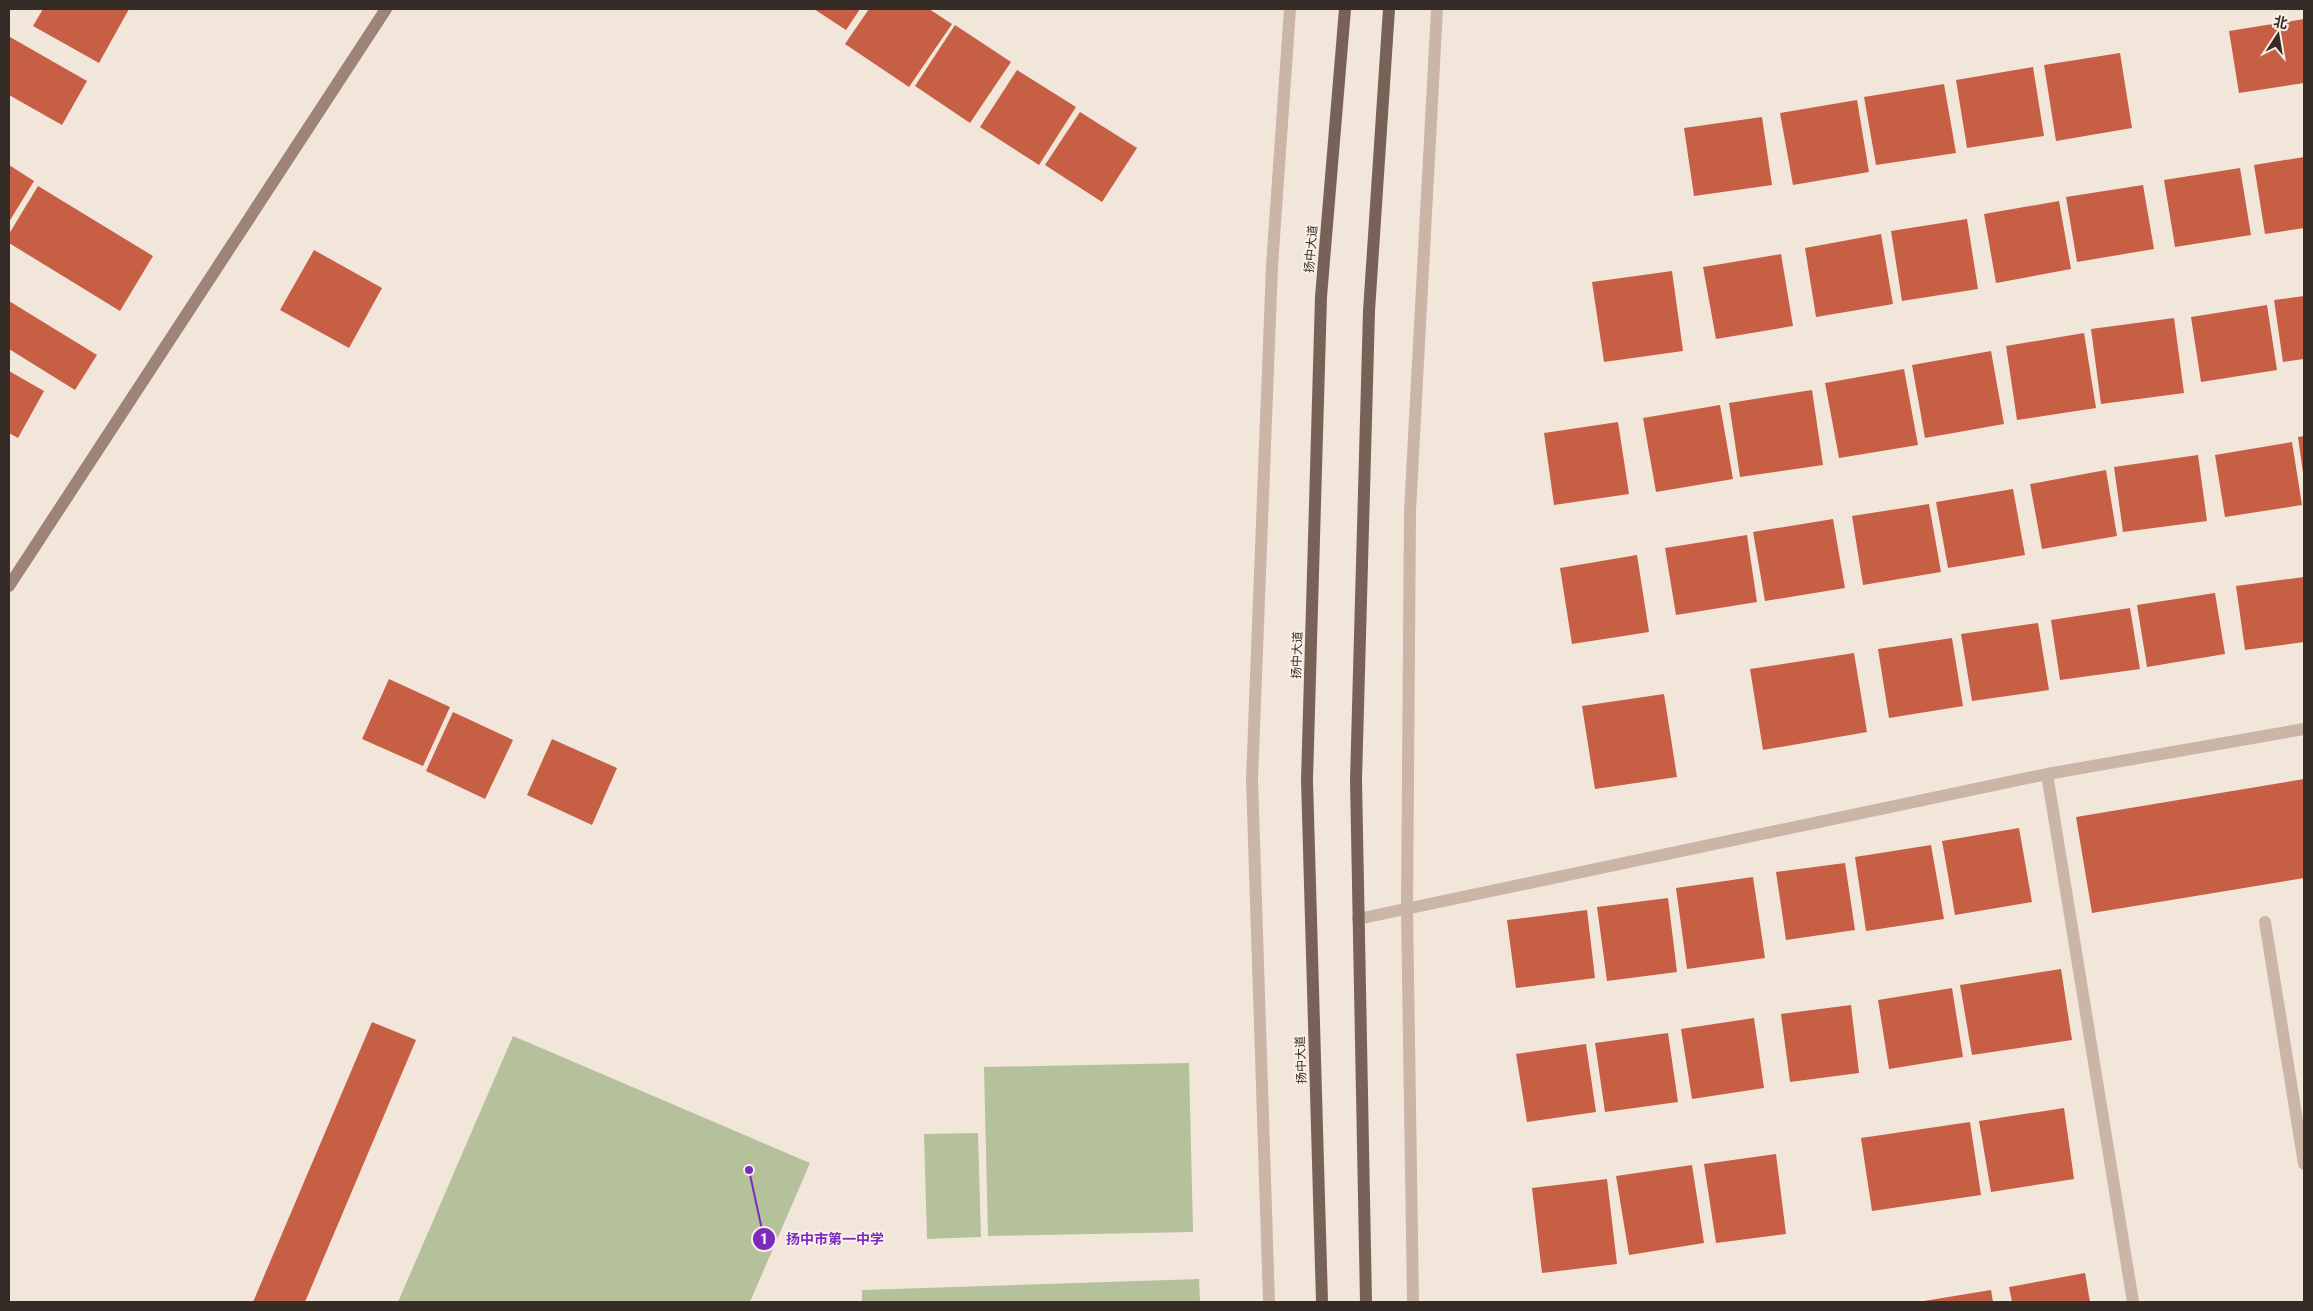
<svg xmlns="http://www.w3.org/2000/svg" width="2313" height="1311" font-family="'Roboto Condensed','Noto Sans SC',sans-serif">
<style>
.green{fill:#b5c19b}
.building{fill:#c65f44}
.lines{fill:none;stroke-linecap:round;stroke-linejoin:round}
.lane{stroke:#cab5a7;stroke-width:12}
.street{stroke:#cab5a7;stroke-width:12}
.secondary{stroke:#9e8478;stroke-width:12}
.primary{stroke:#786258;stroke-width:12}
.labels{text-anchor:middle;stroke-width:4;stroke-linejoin:round;paint-order:stroke}
.street-label{font-size:12px;fill:#362c27;stroke:#f9f0e7}
.leader{fill:none;stroke:#7b2cbf;stroke-width:2}
.callout-dot{fill:#7b2cbf;stroke:#f9f0e7;stroke-width:2}
.mark-label{font-size:15px;text-anchor:middle;font-weight:bold;fill:#fff}
.callout-label{font-size:14px;text-anchor:middle;font-weight:bold;fill:#7b2cbf;stroke:#f9f0e7;stroke-width:4;stroke-linejoin:round;paint-order:stroke}
</style>
<rect width="100%" height="100%" fill="#f2e6db"/>
<path class="green" d="M513,1036L810,1163L750,1302H398Z
M1189,1063L1193,1232L988,1236L984,1067Z
M978,1133L981,1237L927,1239L924,1134Z
M1199,1279L1200,1302H862V1290Z"/>
<path class="building" d="M43,9H129L99,63L33,26Z
M814,9H860L846,30Z
M869,9H929L952,24L909,87L845,44Z
M2304,19V83L2239,93L2229,31Z
M955,25L1011,62L970,123L915,86Z
M10,37L87,81L62,125L9,95Z
M2120,53L2132,128L2056,141L2044,65Z
M2033,67L2044,136L1967,148L1956,80Z
M1017,70L1076,107L1039,165L980,127Z
M1944,84L1956,153L1876,165L1864,97Z
M1857,100L1869,172L1793,185L1780,113Z
M1080,112L1137,148L1102,202L1045,165Z
M1762,117L1772,185L1694,196L1684,128Z
M2304,157V228L2265,234L2254,165Z
M9,165L34,181L9,222Z
M2240,168L2251,235L2175,247L2164,180Z
M2143,185L2154,249L2077,262L2066,197Z
M38,186L153,256L120,311L9,243V234Z
M2059,201L2071,269L1996,283L1984,214Z
M1967,219L1978,289L1902,301L1891,231Z
M1881,234L1893,304L1816,317L1805,248Z
M314,250L382,288L349,348L280,310Z
M1781,254L1793,326L1716,339L1703,267Z
M1672,271L1683,351L1604,362L1592,282Z
M2304,296V359L2283,362L2274,300Z
M9,301L97,355L75,390L9,349Z
M2267,305L2277,370L2201,382L2191,317Z
M2174,318L2184,393L2101,404L2091,329Z
M2084,333L2096,408L2017,420L2006,346Z
M1991,351L2004,424L1925,438L1912,365Z
M1904,369L1918,445L1839,458L1825,383Z
M9,371L44,391L18,438L9,433Z
M1812,390L1823,465L1740,477L1729,403Z
M1720,405L1733,479L1656,492L1643,418Z
M1618,422L1629,494L1554,505L1544,433Z
M2304,436V473H2303L2298,437Z
M2292,442L2302,505L2225,517L2215,455Z
M2198,455L2207,521L2123,532L2114,467Z
M2106,470L2117,536L2042,549L2030,484Z
M2013,489L2025,555L1948,568L1936,502Z
M1929,504L1941,572L1863,585L1852,516Z
M1833,519L1845,588L1765,601L1753,532Z
M1747,535L1757,602L1676,615L1665,548Z
M1637,555L1649,632L1572,644L1560,568Z
M2304,577V642L2245,650L2236,586Z
M2215,593L2225,654L2147,667L2137,605Z
M2130,608L2140,669L2060,680L2051,620Z
M2038,623L2049,690L1972,701L1961,634Z
M1952,638L1963,706L1889,718L1878,649Z
M1854,653L1867,732L1763,750L1750,669Z
M389,679L450,707L423,766L362,739Z
M1664,694L1677,777L1595,789L1582,706Z
M453,712L513,740L485,799L426,771Z
M552,739L617,768L592,825L527,795Z
M2304,779V878L2092,913L2076,817Z
M2019,828L2032,902L1955,915L1942,841Z
M1931,845L1944,919L1866,931L1855,857Z
M1845,863L1855,930L1786,940L1776,872Z
M1753,877L1765,958L1687,969L1676,888Z
M1668,898L1677,972L1607,981L1597,907Z
M1587,910L1595,978L1516,988L1507,920Z
M2061,969L2072,1040L1972,1055L1960,985Z
M1952,988L1963,1057L1889,1069L1878,1000Z
M1851,1005L1859,1073L1790,1082L1781,1014Z
M1754,1018L1764,1088L1692,1099L1681,1029Z
M372,1022L416,1040L305,1302H253Z
M1668,1033L1678,1102L1605,1112L1595,1043Z
M1586,1044L1596,1112L1527,1122L1516,1054Z
M2064,1108L2074,1179L1991,1192L1979,1121Z
M1970,1122L1981,1195L1872,1211L1861,1138Z
M1776,1154L1786,1234L1716,1243L1704,1164Z
M1692,1165L1704,1243L1629,1255L1616,1176Z
M1607,1179L1617,1264L1542,1273L1532,1188Z
M2085,1273L2090,1302H2012L2009,1287Z
M1991,1290L1993,1302H1924V1301Z"/>
<g class="lines">
<path class="lane" d="M2265,922L2304,1164"/>
<path class="street" d="M2047,774L2133,1302
M1358,919L2047,774L2304,729
M1269,1302L1252,779L1272,266L1290,9
M1413,1302L1407,909L1410,511L1437,9"/>
<path class="secondary" d="M9,586L386,9"/>
<path class="primary" d="M1322,1302L1307,780L1321,297L1345,9
M1366,1302L1356,780L1369,311L1389,9"/>
</g>
<g class="labels">
<g class="street-label">
<text transform="translate(1311 249) rotate(-85)" y="4">扬中大道</text>
<text transform="translate(1297 655) rotate(-88)" y="4">扬中大道</text>
<text transform="translate(1301 1060) rotate(-92)" y="4">扬中大道</text>
</g>
</g>
<path class="leader" d="M749 1170L764 1239"/>
<g class="callout-dot">
<circle cx="749" cy="1170" r="5"/>
<circle cx="764" cy="1239" r="12"/>
</g>
<g class="mark-label">
<text x="764" y="1244">1</text>
</g>
<g class="callout-label">
<text x="835" y="1244">扬中市第一中学</text>
</g>
<rect width="2313" height="1311" fill="none" stroke="#362c27" stroke-width="20"/>
<g transform="translate(2278 35) rotate(12)" stroke="#f9f0e7" stroke-width="4" paint-order="stroke">
<path d="M0-4L9 19L0 12L-9 19Z" fill="#362c27"/>
<text y="-8" font-size="14" font-weight="bold" text-anchor="middle" fill="#362c27">北</text>
</g>
</svg>
